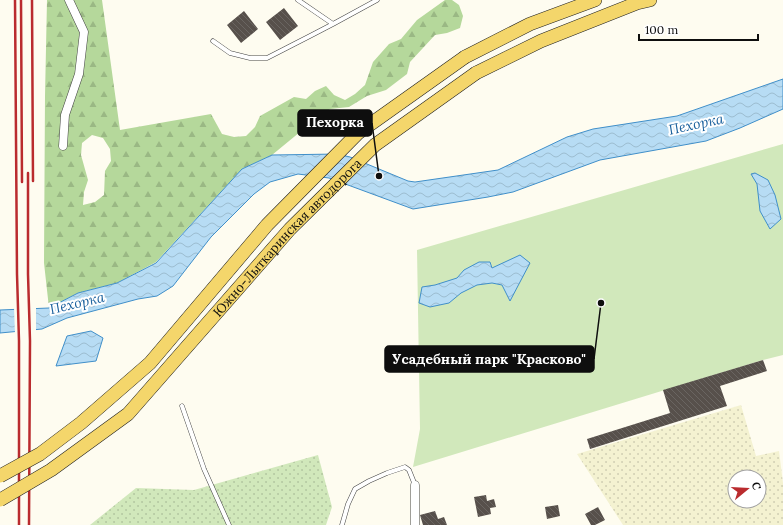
<svg xmlns="http://www.w3.org/2000/svg" width="783" height="525" font-family="Lora,serif">
<style>
.farmland{fill:url(#farmland-dots);fill-rule:evenodd}
.grass{fill:url(#grass-dots)}
.forest{fill:url(#forest-firs);fill-rule:evenodd}
.park{fill:#d1e8bb}
.water{fill:url(#water-waves);stroke:#408fc9}
.pier{fill:#fefcf0}
.building{fill:url(#building-back-hatch)}
.lines{fill:none;stroke-linecap:round;stroke-linejoin:round}
.service-casing{stroke:#414141;stroke-width:5}
.minor-casing{stroke:#414141;stroke-width:9}
.primary-casing{stroke:#1f1f1f;stroke-width:14}
.service{stroke:#fff;stroke-width:4}
.minor{stroke:#fff;stroke-width:8}
.primary{stroke:#f4d66b;stroke-width:13}
.rail{stroke:#ba2b2e;stroke-width:2.5}
.primary-bridge-casing{stroke:#1f1f1f;stroke-width:14;stroke-linecap:butt}
.primary-bridge{stroke:#f4d66b;stroke-width:13}
.labels{text-anchor:middle;stroke-width:4;stroke-linejoin:round;paint-order:stroke}
.street-label{font-size:13px;fill:#0e0e0e;stroke:#fff}
.water-label{font-size:14px;font-style:italic;fill:#1b619d;stroke:#fff}
.leader{fill:none;stroke:#0e0e0e;stroke-width:1.5}
.callout-dot{fill:#0e0e0e;stroke:#fff;stroke-width:1.5}
.callout{fill:#0e0e0e;stroke:#0e0e0e;stroke-width:1.5}
.callout-label{font-size:14px;text-anchor:middle;font-weight:bold;fill:#fff}
</style>
<defs>
<pattern id="farmland-dots" width="8" height="8" patternUnits="userSpaceOnUse"><rect width="8" height="8" fill="#f4f2d1"/><path d="M2 2h.1M6 6h.1" fill="none" stroke="#d0ceb2" stroke-width="1.8" stroke-linecap="round"/></pattern>
<pattern id="grass-dots" width="8" height="8" patternUnits="userSpaceOnUse"><rect width="8" height="8" fill="#d1e8bb"/><path d="M2 2h.1M6 6h.1" fill="none" stroke="#b2c6a0" stroke-width="1.8" stroke-linecap="round"/></pattern>
<pattern id="forest-firs" width="22" height="20" patternUnits="userSpaceOnUse"><rect width="22" height="20" fill="#b5d89b"/><path d="M5 1l3.5 6h-7zM16 11l3.5 6h-7z" fill="#9ab884"/></pattern>
<pattern id="water-waves" width="16" height="10" patternUnits="userSpaceOnUse"><rect width="16" height="10" fill="#b7dcf4"/><path d="M0 5q4-4 8 0t8 0" fill="none" stroke="#9cbcd0"/></pattern>
<pattern id="building-back-hatch" width="6" height="6" patternUnits="userSpaceOnUse"><rect width="6" height="6" fill="#57504b"/><path d="M-1 5l2 2M0 0l6 6M5-1l2 2" fill="none" stroke="#6a6561"/></pattern>
</defs>
<rect width="100%" height="100%" fill="#fefcf0"/>
<path class="farmland" d="M741,405L756,456L779,451L783,483V525H623L577,454ZM735,477H759V501H735Z"/>
<path class="grass" d="M318,455L332,507L326,525H90L136,488L194,490Z"/>
<path class="forest" d="M47,0H102L120,130L211,114L222,134L234,137L246,136L255,127L260,116L294,97L306,99L315,91L326,86L334,95L345,100L355,94L365,85L373,62L389,44L401,39L417,20L445,0H452L459,5L463,16L460,28L447,33L435,35L410,62L407,74L386,90L367,96L349,107L330,109L317,118L272,155L242,169L156,262L117,283L78,293L49,308L44,263L45,96ZM92,135L103,138L110,149L111,161L105,171L104,195L95,202L83,205L84,192L88,180L81,155L82,143Z"/>
<path class="park" d="M783,144V355L763,360L413,467L420,429L417,250Z"/>
<path class="water" d="M783,79V109L740,128L706,141L600,160L513,192L488,197L413,209L329,178L298,174L270,182L254,194L211,237L173,286L157,296L138,299L67,318L42,329L0,333V310L49,308L78,293L117,283L156,263L242,169L272,155L338,154L350,157L408,181L415,182L498,170L567,137L593,129L677,116Z
M755,173L768,180L775,195L781,219L770,229L760,211L757,184L751,174Z
M520,255L530,263L510,301L502,285L492,283L477,285L461,293L449,303L430,307L419,303L422,287L435,285L457,278L464,270L479,262H490L492,268Z
M91,331L103,338L96,361L56,366L67,336Z"/>
<path class="pier" d="M36,306V332L15,334L14,307Z"/>
<path class="building" d="M284,8L298,26L280,40L266,22Z
M244,11L258,29L241,43L227,25Z
M763,360L767,371L720,386L727,406L590,449L587,439L670,413L663,390Z
M486,495L487,501L494,499L496,507L490,508L491,514L478,517L474,497Z
M558,505L560,516L547,519L545,507Z
M598,507L605,520L595,525H591L585,514Z
M435,511L438,519L444,517L447,525H423L420,515Z"/>
<g class="lines">
<defs>
<path id="service" d="M298,0L333,24L377,0
M213,41L230,53L250,58H267L308,37L333,24
M182,406L204,469L229,525
M342,525L348,504L355,489L369,481L387,473L405,467L409,470L415,485"/>
<path id="minor" d="M63,146L65,115L79,74L84,32L69,0
M415,525V485"/>
<path id="primary" d="M465,57L530,24L595,0
M476,73L541,41L637,3L650,0"/>
</defs>
<use href="#service" class="service-casing"/>
<use href="#minor" class="minor-casing"/>
<use href="#primary" class="primary-casing"/>
<use href="#service" class="service"/>
<use href="#minor" class="minor"/>
<use href="#primary" class="primary"/>
<path class="rail" d="M15,0L17,274L19,341V525
M21,0L22,182
M32,0L33,181
M28,173V274L30,341L29,525"/>
<defs>
<g id="primary-bridge">
<path d="M0,476L40,454L81,423L150,363L267,225L358,133L465,57"/>
<path id="s1" d="M0,500L51,470L128,414L290,229L375,145L476,73"/>
</g>
</defs>
<use href="#primary-bridge" class="primary-bridge-casing"/>
<use href="#primary-bridge" class="primary-bridge"/>
</g>
<g class="labels">
<g class="street-label">
<text dy="5" stroke="none"><textPath href="#s1" startOffset="392">Южно-Лыткаринская автодорога</textPath></text>
</g>
<g class="water-label">
<text transform="translate(696 124) rotate(-12)" y="5">Пехорка</text>
<text transform="translate(77 303) rotate(-13)" y="5">Пехорка</text>
</g>
</g>
<path class="leader" d="M379 176L372 123M601 303L594 359"/>
<g class="callout-dot">
<circle cx="379" cy="176" r="4"/>
<circle cx="601" cy="303" r="4"/>
</g>
<g class="callout">
<rect x="298" y="110" width="74" height="26" rx="4"/>
<rect x="385" y="346" width="209" height="26" rx="4"/>
</g>
<g class="callout-label">
<text x="335" y="127">Пехорка</text>
<text x="489" y="364">Усадебный парк "Красково"</text>
</g>
<g transform="translate(747 489) rotate(72)"><circle r="19" fill="#ffffff" stroke="#9f9f9f"/>
<path d="M0-3L7 15L0 10L-7 15Z" fill="#ba2b2e"/>
<text y="-6" font-size="11" font-weight="bold" text-anchor="middle" fill="#0e0e0e">С</text>
</g>
<path d="M639 34v6h119v-6" fill="none" stroke="#0e0e0e" stroke-width="2"/>
<text x="645" y="34" font-size="12" fill="#0e0e0e" stroke="#ffffff" stroke-width="3" paint-order="stroke">100 m</text>
</svg>
